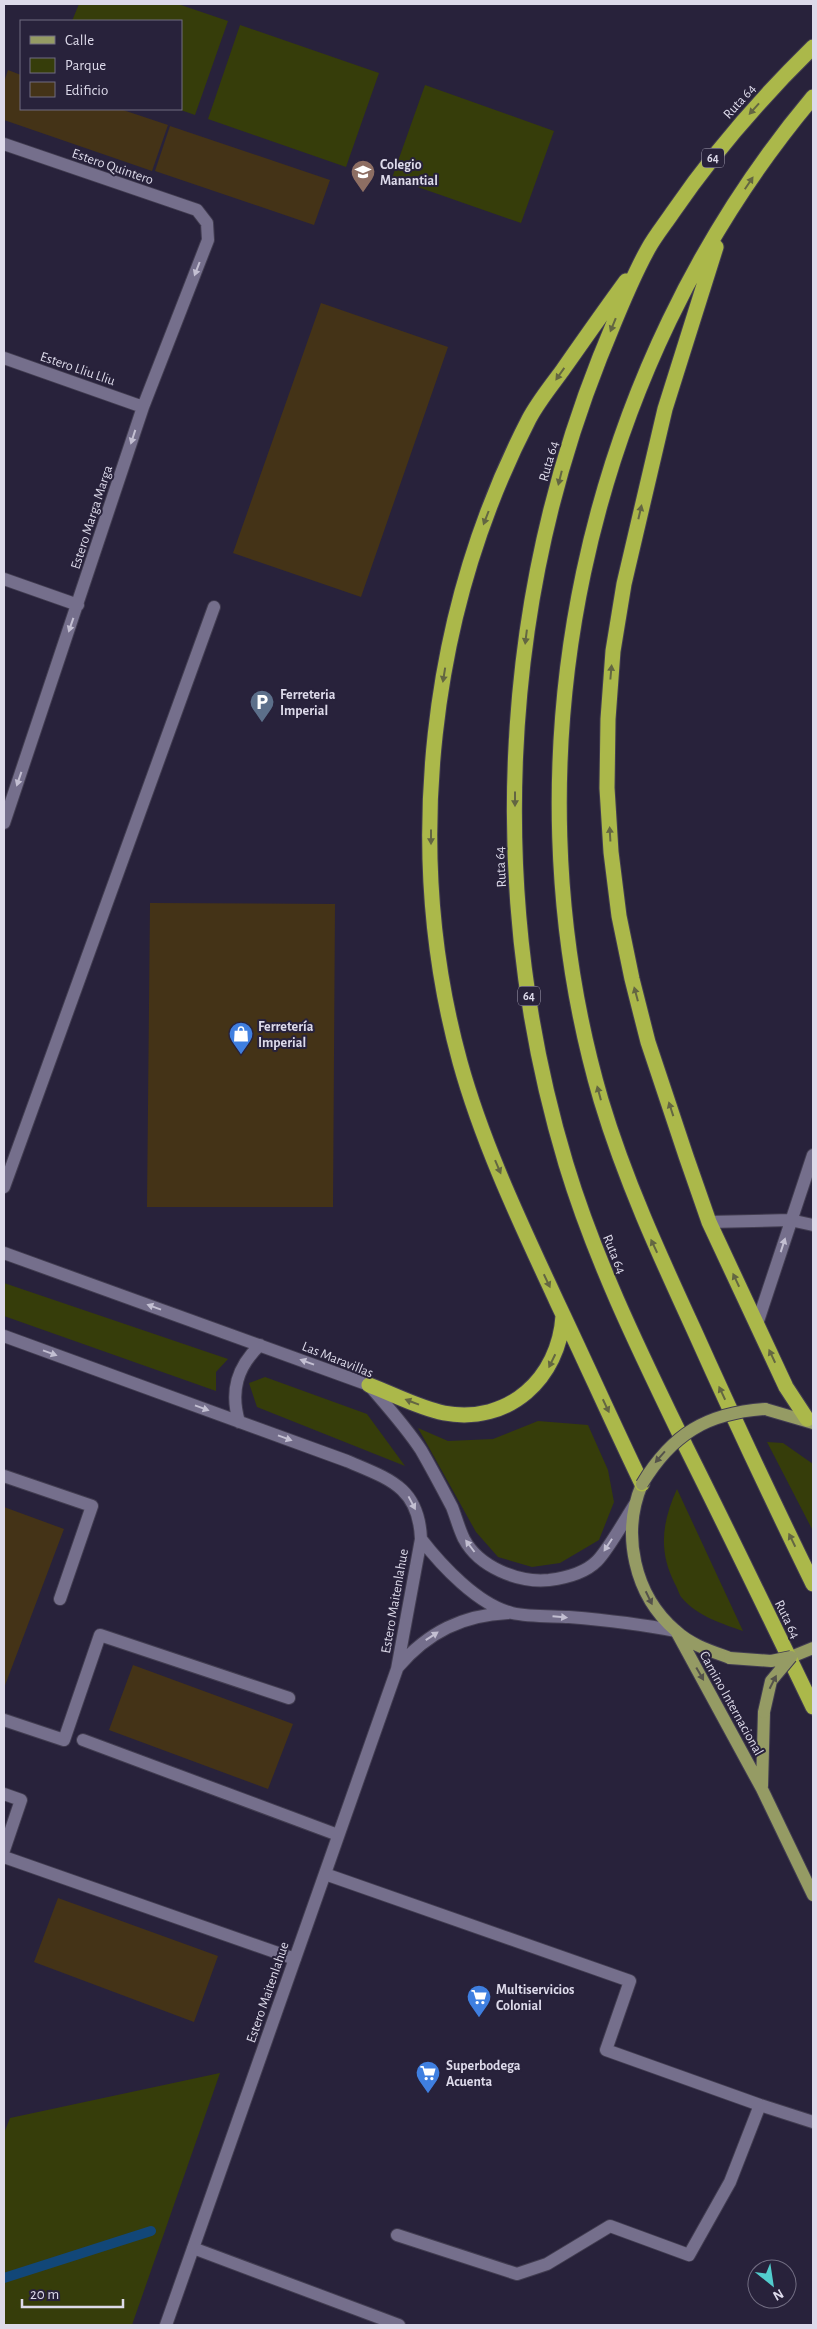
<svg xmlns="http://www.w3.org/2000/svg" width="817" height="2329" font-family="'Alegreya Sans',sans-serif">
<style>
.green{fill:#363d0a}
.lines{fill:none;stroke-linecap:round;stroke-linejoin:round}
.stream{stroke:#124778;stroke-width:10}
.building{fill:#443317}
.minor-casing{stroke:#423d51;stroke-width:14}
.major-casing{stroke:#423d51;stroke-width:14}
.highway-casing{stroke:#423d51;stroke-width:17}
.minor{stroke:#756f8c;stroke-width:12}
.major{stroke:#959b64;stroke-width:12}
.highway{stroke:#abb84a;stroke-width:15}
.major-bridge-casing{stroke:#423d51;stroke-width:14;stroke-linecap:butt}
.major-bridge{stroke:#959b64;stroke-width:12}
.oneway{fill:#636642}
.oneway2{fill:#c3bfd2}
.oneway3{fill:#54524b}
.labels{text-anchor:middle;stroke-width:4;stroke-linejoin:round;paint-order:stroke}
.shield{fill:#28223b;stroke:#a7a3b6;stroke-width:1}
.shield-label{font-size:12px;font-weight:bold;fill:#dddaea}
.street-label{font-size:14px;fill:#dddaea;stroke:#28223b}
.poi-label{font-size:14px;font-weight:bold;fill:#dddaea;stroke:#28223b;text-anchor:start}
</style>
<rect width="100%" height="100%" fill="#28223b"/>
<path class="green" d="M79,4H178L228,21L195,115L178,109H181V21H72Z
M240,25L379,73L346,167L208,119Z
M425,85L554,131L521,223L392,178Z
M4,1283L228,1359L216,1372V1391L4,1316Z
M265,1377L367,1414L405,1466L257,1407L249,1383Z
M538,1421L588,1425L608,1470L614,1502L599,1540L560,1563L532,1567L498,1557L476,1532L418,1428L448,1441L493,1439Z
M767,1442L783,1443L813,1464V1531Z
M677,1489L743,1631C723,1624 697,1616 682,1598C679,1595 678,1589 675,1584C658,1551 662,1522 677,1489Z
M220,2073L132,2325H4V2133L10,2118Z"/>
<g class="lines">
<path class="stream" d="M4,2278L151,2231"/>
</g>
<path class="building" d="M8,70L21,75V109H120L168,125L152,171L4,120V82Z
M170,126L330,180L314,225L155,171Z
M321,303L448,347L361,597L233,553Z
M150,903L335,904L333,1207H147Z
M4,1507L64,1529L4,1688Z
M133,1665L293,1724L268,1789L109,1730Z
M58,1898L218,1956L194,2022L34,1962Z"/>
<g class="lines">
<defs>
<path id="minor" d="M4,144L197,210L207,223L208,240L143,407L4,823
M4,358L143,407
M4,579L78,605
M4,1187L214,607
M709,1222L790,1220L813,1225
M4,1253L369,1385C387,1406 406,1427 421,1450C432,1469 442,1488 452,1507C456,1517 459,1529 464,1539C479,1567 518,1583 549,1580C565,1578 585,1573 597,1561C608,1550 626,1518 635,1504
M757,1324L813,1155
M4,1336L347,1461C389,1479 419,1487 421,1539L397,1669L166,2325
M239,1422C230,1391 237,1367 260,1345
M4,1476L92,1506L60,1599
M421,1539C441,1565 478,1605 512,1613C530,1617 551,1616 569,1617C605,1620 640,1624 676,1631
M398,1667C428,1632 463,1615 508,1613
M4,1720L64,1740L100,1635L289,1698
M83,1740L338,1835
M4,1794L21,1800L4,1850
M4,1857L295,1959
M325,1874L630,1981L606,2050L760,2105L813,2122
M397,2235L517,2274L547,2264L610,2226L689,2255L730,2182L760,2105
M193,2248L399,2325"/>
<path id="major" d="M765,1409L813,1423
M642,1484C621,1534 634,1595 676,1631C691,1645 711,1651 730,1658
M676,1631L762,1789L813,1895
M791,1657L813,1648
M762,1786L764,1712"/>
<path id="highway" d="M813,47C762,97 714,152 673,212C665,224 655,236 648,249C629,283 615,321 600,357C499,612 487,901 566,1164C596,1263 641,1354 686,1447C729,1533 771,1620 813,1707
M813,97C584,370 501,757 601,1100C625,1180 659,1254 694,1330C732,1415 772,1500 813,1584
M716,247L665,409L624,584L613,651L608,719L607,788L611,852L619,916L632,979L648,1042L686,1156L709,1222L786,1387L807,1419
M626,281C604,311 583,341 562,371C551,386 538,402 529,419C429,613 402,851 460,1062C483,1145 521,1224 557,1302C586,1363 613,1424 642,1484
M369,1385C393,1394 419,1408 444,1413C509,1425 559,1378 563,1316"/>
</defs>
<use href="#minor" class="minor-casing"/>
<use href="#major" class="major-casing"/>
<use href="#highway" class="highway-casing"/>
<use href="#minor" class="minor"/>
<use href="#major" class="major"/>
<use href="#highway" class="highway"/>
<defs>
<path id="major-bridge" d="M642,1484C672,1434 707,1413 765,1409
M730,1658L771,1661L791,1657
M764,1712L771,1681L791,1657"/>
</defs>
<use href="#major-bridge" class="major-bridge-casing"/>
<use href="#major-bridge" class="major-bridge"/>
</g>
<defs><path id="oneway-solid" d="M-6-.8H1V-3.2L6.5 0L1 3.2V.8H-6Z" transform="scale(1.25)"/></defs>
<g class="oneway">
<use href="#oneway-solid" transform="translate(754 109) rotate(132)"/>
<use href="#oneway-solid" transform="translate(749 183) rotate(-56)"/>
<use href="#oneway-solid" transform="translate(613 325) rotate(112)"/>
<use href="#oneway-solid" transform="translate(560 374) rotate(125)"/>
<use href="#oneway-solid" transform="translate(560 478) rotate(104)"/>
<use href="#oneway-solid" transform="translate(640 512) rotate(-77)"/>
<use href="#oneway-solid" transform="translate(486 518) rotate(111)"/>
<use href="#oneway-solid" transform="translate(526 637) rotate(97)"/>
<use href="#oneway-solid" transform="translate(611 672) rotate(-85)"/>
<use href="#oneway-solid" transform="translate(444 675) rotate(99)"/>
<use href="#oneway-solid" transform="translate(515 799) rotate(90)"/>
<use href="#oneway-solid" transform="translate(610 834) rotate(-93)"/>
<use href="#oneway-solid" transform="translate(431 837) rotate(90)"/>
<use href="#oneway-solid" transform="translate(636 994) rotate(-105)"/>
<use href="#oneway-solid" transform="translate(599 1093) rotate(-105)"/>
<use href="#oneway-solid" transform="translate(671 1109) rotate(-108)"/>
<use href="#oneway-solid" transform="translate(498 1167) rotate(67)"/>
<use href="#oneway-solid" transform="translate(654 1246) rotate(-115)"/>
<use href="#oneway-solid" transform="translate(736 1280) rotate(-115)"/>
<use href="#oneway-solid" transform="translate(547 1281) rotate(65)"/>
<use href="#oneway-solid" transform="translate(772 1356) rotate(-115)"/>
<use href="#oneway-solid" transform="translate(552 1361) rotate(116)"/>
<use href="#oneway-solid" transform="translate(722 1393) rotate(-115)"/>
<use href="#oneway-solid" transform="translate(412 1402) rotate(-159)"/>
<use href="#oneway-solid" transform="translate(606 1406) rotate(65)"/>
<use href="#oneway-solid" transform="translate(792 1540) rotate(-116)"/>
</g>
<g class="oneway2">
<use href="#oneway-solid" transform="translate(197 269) rotate(111)"/>
<use href="#oneway-solid" transform="translate(133 437) rotate(108)"/>
<use href="#oneway-solid" transform="translate(71 625) rotate(109)"/>
<use href="#oneway-solid" transform="translate(19 779) rotate(109)"/>
<use href="#oneway-solid" transform="translate(783 1245) rotate(-72)"/>
<use href="#oneway-solid" transform="translate(154 1307) rotate(-160)"/>
<use href="#oneway-solid" transform="translate(50 1353) rotate(20)"/>
<use href="#oneway-solid" transform="translate(307 1362) rotate(-160)"/>
<use href="#oneway-solid" transform="translate(202 1408) rotate(20)"/>
<use href="#oneway-solid" transform="translate(285 1438) rotate(20)"/>
<use href="#oneway-solid" transform="translate(412 1503) rotate(62)"/>
<use href="#oneway-solid" transform="translate(608 1545) rotate(123)"/>
<use href="#oneway-solid" transform="translate(470 1546) rotate(-127)"/>
<use href="#oneway-solid" transform="translate(560 1617) rotate(5)"/>
<use href="#oneway-solid" transform="translate(432 1636) rotate(-33)"/>
</g>
<g class="oneway3">
<use href="#oneway-solid" transform="translate(660 1457) rotate(131)"/>
<use href="#oneway-solid" transform="translate(649 1598) rotate(64)"/>
<use href="#oneway-solid" transform="translate(700 1674) rotate(60)"/>
<use href="#oneway-solid" transform="translate(773 1682) rotate(-63)"/>
</g>
<defs>
<symbol id="school-pin" viewBox="-11 -11 22 30"><path d="M0 17L-7.5 6A9.5 9.5 0 1 1 7.5 6Z" fill="#8d6e63" stroke="#28223b"/><path d="M0-5L7-2L0 1L-7-2ZM-4 1L0 2.5L4 1V4Q0 6-4 4Z" fill="#fff"/></symbol>
<symbol id="parking-pin" viewBox="-11 -11 22 30"><path d="M0 17L-7.5 6A9.5 9.5 0 1 1 7.5 6Z" fill="#5c6f8a" stroke="#28223b"/><path d="M-3.5-5.5H1a3.5 3.5 0 0 1 0 7H-1V5.5H-3.5ZM-1-3.4V-.6H.8a1.4 1.4 0 0 0 0-2.8Z" fill="#fff"/></symbol>
<symbol id="shop-pin" viewBox="-11 -11 22 30"><path d="M0 17L-7.5 6A9.5 9.5 0 1 1 7.5 6Z" fill="#3f7fe0" stroke="#28223b"/><path d="M-5-2.5h2.3a2.7 3.5 0 0 1 5.4 0H5L5.5 6h-11ZM-1.5-2.5h3a1.5 2.3 0 0 0-3 0Z" fill="#fff"/></symbol>
<symbol id="supermarket-pin" viewBox="-11 -11 22 30"><path d="M0 17L-7.5 6A9.5 9.5 0 1 1 7.5 6Z" fill="#3f7fe0" stroke="#28223b"/><path d="M-6-5.5h2.5l.6 2H6L4.5 2H-2.5L-4.4-4H-6ZM-1.5 3.2a1.3 1.3 0 1 0 .1 0ZM3 3.2a1.3 1.3 0 1 0 .1 0Z" fill="#fff"/></symbol>
</defs>
<g fill-rule="evenodd">
<use href="#school-pin" x="349" y="158" width="28" height="38"/>
<use href="#parking-pin" x="248" y="688" width="28" height="38"/>
<use href="#shop-pin" x="227" y="1020" width="28" height="38"/>
<use href="#supermarket-pin" x="465" y="1983" width="28" height="38"/>
<use href="#supermarket-pin" x="414" y="2059" width="28" height="38"/>
</g>
<g class="labels">
<g class="shield">
<rect x="702" y="148.5" width="22" height="19" rx="4"/>
<rect x="518" y="986.5" width="22" height="19" rx="4"/>
</g>
<g class="shield-label">
<text x="713" y="162">64</text>
<text x="529" y="1000">64</text>
</g>
<g class="street-label">
<text transform="translate(739 101) rotate(-48)" y="5">Ruta 64</text>
<text transform="translate(113 166) rotate(19)" y="5">Estero Quintero</text>
<text transform="translate(78 368) rotate(19)" y="5">Estero Lliu Lliu</text>
<text transform="translate(548 461) rotate(-74)" y="5">Ruta 64</text>
<text transform="translate(91 517) rotate(-72)" y="5">Estero Marga Marga</text>
<text transform="translate(500 867) rotate(-93)" y="5">Ruta 64</text>
<text transform="translate(615 1254) rotate(68)" y="5">Ruta 64</text>
<text transform="translate(338 1359) rotate(22)" y="5">Las Maravillas</text>
<text transform="translate(394 1601) rotate(-80)" y="5">Estero Maitenlahue</text>
<text transform="translate(788 1619) rotate(64)" y="5">Ruta 64</text>
<text transform="translate(732 1703) rotate(61)" y="5">Camino Internacional</text>
<text transform="translate(267 1992) rotate(-71)" y="5">Estero Maitenlahue</text>
</g>
<g class="poi-label">
<text x="380" y="169">Colegio<tspan x="380" dy="16">Manantial</tspan></text>
<text x="280" y="699">Ferreteria<tspan x="280" dy="16">Imperial</tspan></text>
<text x="258" y="1031">Ferretería<tspan x="258" dy="16">Imperial</tspan></text>
<text x="496" y="1994">Multiservicios<tspan x="496" dy="16">Colonial</tspan></text>
<text x="446" y="2070">Superbodega<tspan x="446" dy="16">Acuenta</tspan></text>
</g>
</g>
<rect width="817" height="2329" fill="none" stroke="#dddaea" stroke-width="10"/>
<rect x="20" y="20" width="162" height="90" fill="#28223b" stroke="#706c81"/>
<rect x="30" y="36" width="25" height="8" fill="#959b64" stroke="#706c81"/>
<text x="65" y="45" font-size="15" fill="#dddaea">Calle</text>
<rect x="30" y="58" width="25" height="15" fill="#363d0a" stroke="#706c81"/>
<text x="65" y="70" font-size="15" fill="#dddaea">Parque</text>
<rect x="30" y="82" width="25" height="15" fill="#443317" stroke="#706c81"/>
<text x="65" y="95" font-size="15" fill="#dddaea">Edificio</text>
<g transform="translate(772 2284) rotate(150)"><circle r="24" fill="#28223b" stroke="#706c81"/>
<path d="M0-4L9 19L0 12L-9 19Z" fill="#52cdcd"/>
<text y="-8" font-size="14" font-weight="bold" text-anchor="middle" fill="#dddaea">N</text>
</g>
<path d="M22 2299v8h101v-8" fill="none" stroke="#dddaea" stroke-width="2.5"/>
<text x="30" y="2299" font-size="15" fill="#dddaea" stroke="#28223b" stroke-width="4" paint-order="stroke">20 m</text>
</svg>
